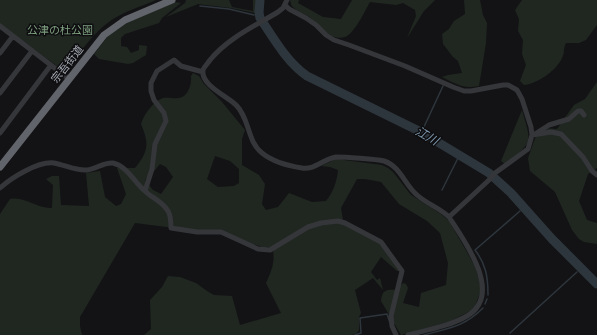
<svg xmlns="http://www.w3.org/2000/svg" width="597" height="335" font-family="Commissioner,'Noto Sans JP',sans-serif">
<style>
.green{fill:#202721;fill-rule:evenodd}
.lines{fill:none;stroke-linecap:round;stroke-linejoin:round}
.stream{stroke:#2e363d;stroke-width:1.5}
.river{stroke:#2e363d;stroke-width:9}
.minor{stroke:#35363a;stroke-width:5}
.highway{stroke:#61646a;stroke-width:7}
.labels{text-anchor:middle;stroke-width:3;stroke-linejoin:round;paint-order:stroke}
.park-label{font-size:11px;fill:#7e9e7f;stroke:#0e0e10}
.street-label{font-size:11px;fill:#a6abb4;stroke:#0e0e10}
.water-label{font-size:12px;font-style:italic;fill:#7f99ae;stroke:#0e0e10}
</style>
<rect width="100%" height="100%" fill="#131315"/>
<path class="green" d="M0,0H156C142,6 126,11 113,19C93,32 79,54 65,72L0,24Z
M186,0H229L232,7L253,11V0H257L256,12L255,13L231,8L198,4L166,17L185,3Z
M290,0H299L298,3L323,17L341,19L352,0H435L424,11L407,38L416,16L415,10L403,3L396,5L370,2C365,11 354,34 345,37C330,42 318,23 308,16C303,13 298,12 294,8C291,6 291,3 290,0Z
M464,0H480L483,15L487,23L486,43L479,86C463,89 456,84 442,77L448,75L462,73L458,61L453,57L443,44L442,34L449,29L454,21L465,14Z
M522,0H597V25L586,40L579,43H566C563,48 565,53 562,58C557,70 537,84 524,85L520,81L526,65L522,54L523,40L518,31L519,19L515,10Z
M175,2L181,3L162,18L159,23L125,34L121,38V46L127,47L131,53L139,50V45L147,46L146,55L133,63L128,64L99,59L94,54L108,36L128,22Z
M193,73L199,76L204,84L222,102L245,130L242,139V165L259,175L265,184L262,204L266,210L278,207L289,193L312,202L326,201C333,193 337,181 338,170L330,167L321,166L336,159L382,165L388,168L393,172L411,195L441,214L449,221L475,266L480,283V293L475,306L470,311L451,321L401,335L381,301C382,290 386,289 397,290L403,283L406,284L408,288L403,303L419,307L421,293L446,285L448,263L440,233L427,221L399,204L381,182L365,179H357L341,208L343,220L364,234L378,242L401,271H397L381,257L371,272L377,280L380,278L383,290L373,278L355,290L361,313L359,317V330L356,334L351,335H144L151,329L150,300L162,287L168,276L180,277L196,283L207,291L214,295L232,296L240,325L281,313L266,283C272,270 276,260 272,247H262L244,241L223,231H198L135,223L80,317V326L82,335H0V214L10,199C25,196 37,209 52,208L53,185L46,179L52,176H59L61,205L89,206L86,173L100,171L105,197L116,206L121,204L126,194L117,168H135C149,151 149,143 141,124C144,114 153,102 163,98C168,97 173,99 179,98C188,97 192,84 191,76ZM215,156L230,161L239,169V183L234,186L218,187L207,179ZM160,164L166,167L173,177L161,194L153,190L145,180L150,176Z
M597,82V168L588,174L579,201L587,220L597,223V244L584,242L579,239L572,230L555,192L530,171L528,158L537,133L544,128L557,129L574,105L585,99Z
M522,110C532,144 533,142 505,164L501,161Z"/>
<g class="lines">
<path class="stream" d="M200,6L229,9L254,15
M258,16H260
M423,129L443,86
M421,132L422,131
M459,156V155
M442,190L458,158
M523,208L524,207
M580,269H581
M488,295C488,277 486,264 475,250L520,211
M485,304L487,299
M510,333L577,272
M355,335L361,333L360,318L387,314L390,323
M424,335C449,328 464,327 483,308"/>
<path class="river" d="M260,0L259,13L260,18C274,39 287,62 307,76L421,132L489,173L511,193L552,239L597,284"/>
<path class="minor" d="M287,0L283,8L278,12C255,26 228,38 210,60C208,63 204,67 203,70C200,85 229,97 237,106C250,120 247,141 262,153C272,161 289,166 302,168C315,170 323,159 336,157C344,157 376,159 384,161C400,166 405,185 417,195C427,204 440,208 449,217C465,242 504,294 467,316C450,326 427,330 408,335
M285,5L289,9L306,18L316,25L326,35L334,40L349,45L405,66L453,87L464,91H471L503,85H508L517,90L522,99L531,127L532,135L528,149L495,173L489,180L449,217
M0,26L69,79
M0,53L13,36
M0,93L32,51
M0,133L51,65
M535,134L549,125L569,119L578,111H581L584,115
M532,135L551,132L561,134L583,157L592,171L597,175
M0,188C11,178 38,161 54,163C65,165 76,171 87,170C96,169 104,162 113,163C127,166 135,183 145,191C152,198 162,201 168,211C171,216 171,222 171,228L197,232H221L258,249L270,250L308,227L321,223L338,221L345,223L381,242L402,271L391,316L392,326L396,335
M145,191L152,169L155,144L166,121L164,113L154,100L151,91V83L157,71L174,60L181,66L203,72"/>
<path class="highway" d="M0,167L104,35L125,20L172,0"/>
</g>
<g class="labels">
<g class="park-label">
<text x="60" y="34">公津の杜公園</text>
</g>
<g class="street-label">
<text transform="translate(67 64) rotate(-52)" y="4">宗吾街道</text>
</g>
<g class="water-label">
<text transform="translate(427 136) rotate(30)" y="4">江川</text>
</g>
</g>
</svg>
